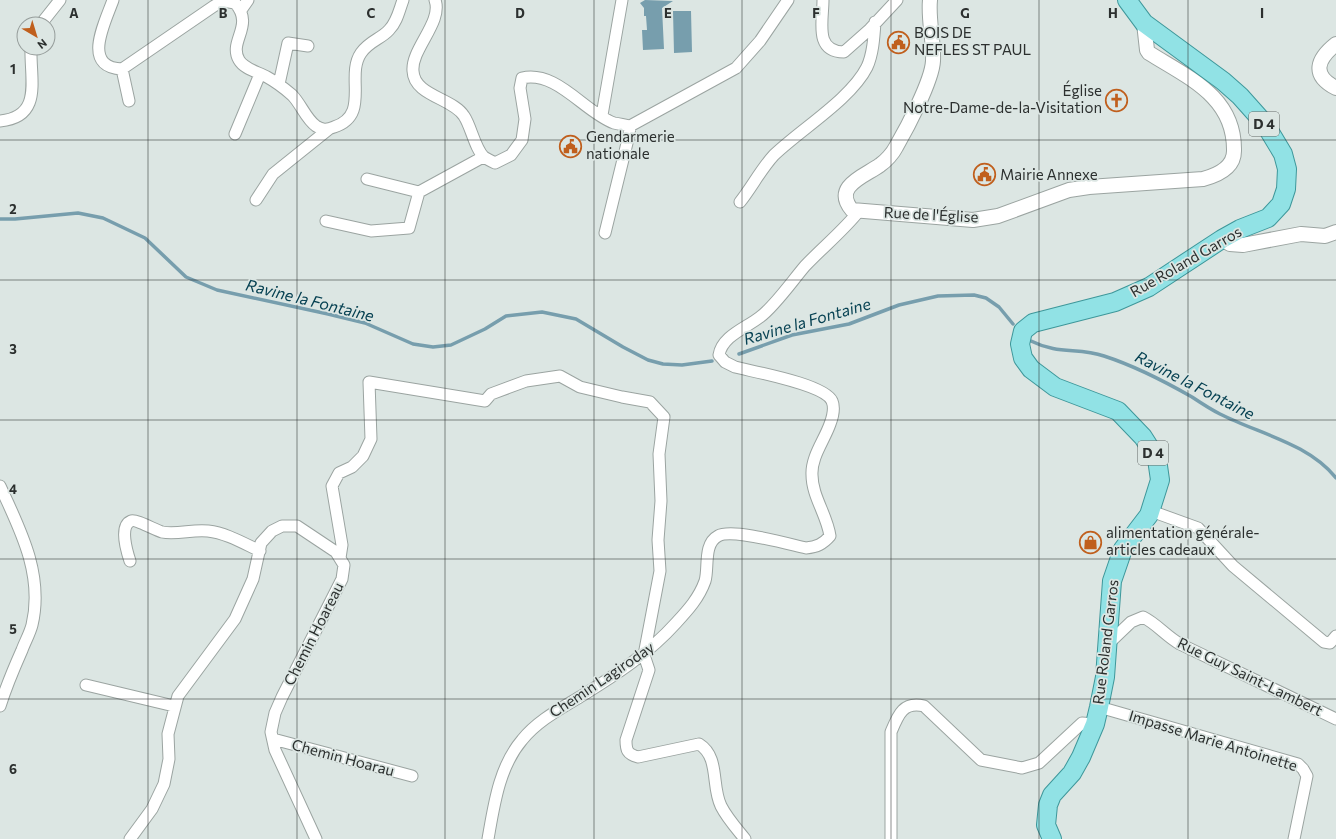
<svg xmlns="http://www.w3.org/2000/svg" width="1336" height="839" font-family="Commissioner,sans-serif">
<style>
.water{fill:#779ead}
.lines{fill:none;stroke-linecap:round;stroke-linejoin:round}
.stream{stroke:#779ead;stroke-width:3.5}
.minor-casing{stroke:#9ba4a1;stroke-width:13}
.tertiary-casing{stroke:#9ba4a1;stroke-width:16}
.primary-casing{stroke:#3e979a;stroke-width:20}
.minor{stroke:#fff;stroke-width:11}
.tertiary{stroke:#fff;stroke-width:14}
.primary{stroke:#91e2e5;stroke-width:18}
.grid{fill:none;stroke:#2c302f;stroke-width:1;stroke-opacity:0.55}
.labels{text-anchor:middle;stroke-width:3.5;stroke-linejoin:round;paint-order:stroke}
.shield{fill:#dce6e3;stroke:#616765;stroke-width:1}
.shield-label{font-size:14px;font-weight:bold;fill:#2c302f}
.poi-label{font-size:15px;fill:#2c302f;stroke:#dce6e3;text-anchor:start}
.street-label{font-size:15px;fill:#2c302f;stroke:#dce6e3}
.water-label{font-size:16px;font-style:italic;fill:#064152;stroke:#dce6e3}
.grid-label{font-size:13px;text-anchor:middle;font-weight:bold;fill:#2c302f;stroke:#dce6e3;stroke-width:3.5;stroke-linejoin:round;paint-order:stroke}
</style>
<rect width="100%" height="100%" fill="#dce6e3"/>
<path class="water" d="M645,0L673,1L662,8L664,49L643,50L642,30H647L646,16H644V8L640,3Z
M673,11H691L692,52L674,53Z"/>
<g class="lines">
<path class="stream" d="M0,219H15L78,213L103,218L145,238L186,277L217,290L328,314L365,323L413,344L433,347L451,345L485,329L506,316L542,312L576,319L623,347L648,360L663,364L682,365L712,361
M1031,341C1059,355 1078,347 1104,356C1135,366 1164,381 1192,397C1201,403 1210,409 1220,414C1259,434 1308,443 1336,478
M739,354L792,335L849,324L899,305L938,296L974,295L986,298L999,307L1013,324"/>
<defs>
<path id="minor" d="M113,0C105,23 81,67 122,69L214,6L223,1L235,3C255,26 228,41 239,60C244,69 258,72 267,77C276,82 284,88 292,95C301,104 306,119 316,126C322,130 327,130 334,127C371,115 345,76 361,53C369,41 381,39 389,30C397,22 399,11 403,0
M435,0C443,22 411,49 413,71C414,96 453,98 464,116C471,126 475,149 484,157C487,159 491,161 495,163L511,155L522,140L525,119L520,88L522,78C557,70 584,112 614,123C619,124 625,125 630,126L736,68L760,41L788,0
M823,0C823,21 814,52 844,52L870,29L897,0
M241,10L248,0
M41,24L60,0
M122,69L129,101
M279,84L288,43L308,46
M602,115L622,0
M0,121C43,117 30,80 31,48
M235,134L260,74
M367,179L419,192L483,157
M256,200L273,174L329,129
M740,202C752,187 761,169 774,155C801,129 851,99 867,67C873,54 874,37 875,22
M326,221L371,231L409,228L419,192
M605,233L629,135L630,126
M0,486C20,529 44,575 32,625C30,633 25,642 22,650C14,668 6,687 0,706
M1151,511L1198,528L1233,566L1324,642L1330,643L1336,636
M340,558L342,545L332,486L339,473L352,467L363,456L371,439L369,382L485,401L491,394L526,381L560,376L580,387L622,397L650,402L664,417L659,454L661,501L658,540L660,571L644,655L649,670L626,740C626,750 627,754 638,757L699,744C720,757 711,786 721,806C727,818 737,829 745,839
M130,561C127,552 119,526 131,521C136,519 155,530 162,532C177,535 193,529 208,531C226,533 243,543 260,551
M1108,644L1131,622L1143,617C1157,624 1166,636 1180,644L1336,719
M86,685L174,706
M1099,707L1298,764L1303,769L1307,776L1294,839
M273,739L412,776
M130,839L152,809L164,784L169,759L168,734L178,696L235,619L253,579L261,543L272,531L282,526H297L336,552L344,565L342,579L282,697L275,713L271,732L275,750L316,839
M488,839C494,805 499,767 522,740C538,720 562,708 583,695C617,674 649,653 676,623C688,610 699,598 705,581C709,568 703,544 718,536C732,528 788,544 806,548C817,547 823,544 830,536C827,515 812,496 812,475C811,457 824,441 830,424C833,416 835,408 832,401C824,384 754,372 735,367L725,362L719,355C722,336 746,328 760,317C774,307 793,280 805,266C823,247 843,231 859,211
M891,839V732C898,715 903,701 924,706L981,760L1022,768L1039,763L1082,723L1095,724"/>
<path id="tertiary" d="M930,0C928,20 934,41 933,61C932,81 907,128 896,147C893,153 886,161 880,165C865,176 832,186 852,210L973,220L998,216L1069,190L1089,187L1203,179C1218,175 1234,168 1234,151C1235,97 1189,78 1149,53L1147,50L1144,23
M1336,44C1317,59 1311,75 1336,88
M1222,239L1230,244L1243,245L1301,234L1325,236L1336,232"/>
<path id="primary" d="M1052,839L1046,825L1048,805L1052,795L1072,773L1081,757L1095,724L1099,707L1105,677L1112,581L1123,549L1149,515L1160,480L1157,459L1143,437L1118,411L1055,387L1031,369L1023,358L1020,344L1023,331L1033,323L1115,302L1149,287L1222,239L1240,229L1268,218L1281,204L1286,189L1287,169L1283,154L1265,124L1240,96L1223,81L1144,23L1127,0"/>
</defs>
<use href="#minor" class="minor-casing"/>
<use href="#tertiary" class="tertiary-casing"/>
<use href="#primary" class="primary-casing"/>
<use href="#minor" class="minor"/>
<use href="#tertiary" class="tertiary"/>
<use href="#primary" class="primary"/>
</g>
<path class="grid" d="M148,0V839M297,0V839M445,0V839M594,0V839M742,0V839M891,0V839M1039,0V839M1188,0V839M0,140H1336M0,280H1336M0,420H1336M0,559H1336M0,699H1336"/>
<defs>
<symbol id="civic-ring" viewBox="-11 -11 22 22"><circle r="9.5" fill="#dce6e3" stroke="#c05f1d" stroke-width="1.5"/><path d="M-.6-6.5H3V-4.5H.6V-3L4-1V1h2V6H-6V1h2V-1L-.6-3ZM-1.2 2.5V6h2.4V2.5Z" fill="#c05f1d"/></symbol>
<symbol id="church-ring" viewBox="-11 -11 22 22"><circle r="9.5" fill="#dce6e3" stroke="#c05f1d" stroke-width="1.5"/><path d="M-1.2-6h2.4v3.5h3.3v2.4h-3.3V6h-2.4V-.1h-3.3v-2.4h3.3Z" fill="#c05f1d"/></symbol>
<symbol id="shop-ring" viewBox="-11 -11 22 22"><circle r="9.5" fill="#dce6e3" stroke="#c05f1d" stroke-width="1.5"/><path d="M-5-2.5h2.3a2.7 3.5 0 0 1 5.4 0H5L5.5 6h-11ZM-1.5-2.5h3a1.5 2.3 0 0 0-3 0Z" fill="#c05f1d"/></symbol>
</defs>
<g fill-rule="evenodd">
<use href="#civic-ring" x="886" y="30" width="25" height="25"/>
<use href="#church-ring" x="1104" y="88" width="25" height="25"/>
<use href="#civic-ring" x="558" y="134" width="25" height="25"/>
<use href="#civic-ring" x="972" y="162" width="25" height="25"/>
<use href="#shop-ring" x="1078" y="530" width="25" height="25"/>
</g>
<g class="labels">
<g class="shield">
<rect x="1249" y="112" width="30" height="24" rx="3"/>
<rect x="1138" y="441" width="30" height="24" rx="3"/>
</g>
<g class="shield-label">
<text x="1264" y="129">D 4</text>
<text x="1153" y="458">D 4</text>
</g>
<g class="poi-label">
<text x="914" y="38">BOIS DE<tspan x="914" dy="17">NEFLES ST PAUL</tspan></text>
<text x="1102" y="96" text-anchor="end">Église<tspan x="1102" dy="17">Notre-Dame-de-la-Visitation</tspan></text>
<text x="586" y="142">Gendarmerie<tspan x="586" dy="17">nationale</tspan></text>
<text x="1000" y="180">Mairie Annexe</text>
<text x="1106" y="538">alimentation générale-<tspan x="1106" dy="17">articles cadeaux</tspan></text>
</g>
<g class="street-label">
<text transform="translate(931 215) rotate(3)" y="5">Rue de l'Église</text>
<text transform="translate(1186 262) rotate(-30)" y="5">Rue Roland Garros</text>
<text transform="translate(314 634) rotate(-63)" y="5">Chemin Hoareau</text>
<text transform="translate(1106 642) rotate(-83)" y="5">Rue Roland Garros</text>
<text transform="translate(1250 677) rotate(26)" y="5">Rue Guy Saint-Lambert</text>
<text transform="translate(602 680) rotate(-34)" y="5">Chemin Lagiroday</text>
<text transform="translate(1213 741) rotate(17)" y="5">Impasse Marie Antoinette</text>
<text transform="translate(343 758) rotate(15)" y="5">Chemin Hoarau</text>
</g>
<g class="water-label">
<text transform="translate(310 300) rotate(14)" y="6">Ravine la Fontaine</text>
<text transform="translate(807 321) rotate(-16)" y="6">Ravine la Fontaine</text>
<text transform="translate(1195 385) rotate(27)" y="6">Ravine la Fontaine</text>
</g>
</g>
<g class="grid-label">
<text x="74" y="18">A</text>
<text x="223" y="18">B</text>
<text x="371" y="18">C</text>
<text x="520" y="18">D</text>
<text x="668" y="18">E</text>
<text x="816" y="18">F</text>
<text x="965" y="18">G</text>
<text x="1113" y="18">H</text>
<text x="1262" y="18">I</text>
<text x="13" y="74">1</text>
<text x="13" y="214">2</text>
<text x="13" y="354">3</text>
<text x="13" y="494">4</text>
<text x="13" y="634">5</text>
<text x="13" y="774">6</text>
</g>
<g transform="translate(36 36) rotate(142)"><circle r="19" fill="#dce6e3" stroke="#969d9b"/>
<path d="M0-3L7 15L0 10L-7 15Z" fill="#c05f1d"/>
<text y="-6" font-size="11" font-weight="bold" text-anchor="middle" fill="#2c302f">N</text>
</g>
</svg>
